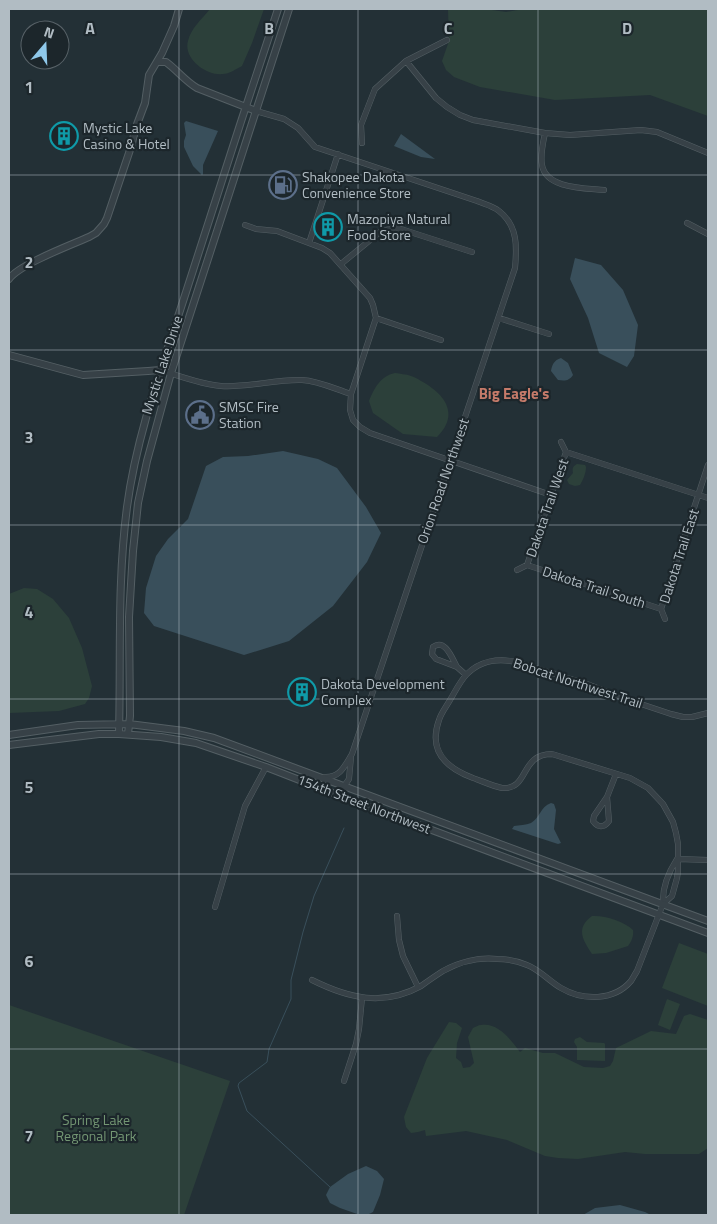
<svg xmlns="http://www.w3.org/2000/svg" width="717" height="1224" font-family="'Titillium Web',sans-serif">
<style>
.green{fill:#2c403a}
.water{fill:#394f5b}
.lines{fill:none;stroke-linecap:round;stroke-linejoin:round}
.stream{stroke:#394f5b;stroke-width:1}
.minor-casing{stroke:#545f64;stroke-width:6}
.tertiary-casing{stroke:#545f64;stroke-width:8}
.minor{stroke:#374147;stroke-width:5}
.tertiary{stroke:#374147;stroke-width:6}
.grid{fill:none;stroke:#b1bcc3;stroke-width:1;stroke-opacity:0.55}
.labels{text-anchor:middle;stroke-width:4.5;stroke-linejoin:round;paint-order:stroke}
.poi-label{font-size:14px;fill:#b1bcc3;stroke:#1c262b;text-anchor:start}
.street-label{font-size:14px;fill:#b1bcc3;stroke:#1c262b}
.park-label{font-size:14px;fill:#739673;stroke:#1c262b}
.neighbourhood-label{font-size:15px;font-weight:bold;fill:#c67b6a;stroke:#1c262b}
.grid-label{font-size:16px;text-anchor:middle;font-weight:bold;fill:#b1bcc3;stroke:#1c262b;stroke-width:4.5;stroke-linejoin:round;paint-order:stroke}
</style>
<rect width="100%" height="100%" fill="#233036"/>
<path class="green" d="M210,9H264L252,43L242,66C236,69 229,74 223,74C207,76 183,59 188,41C191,28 202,19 210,9Z
M448,9H485L506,12L523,9H708V116L650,95L555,100L480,87L454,77L446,70L442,61L449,41Z
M395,373C400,374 406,374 411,376C415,377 418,379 421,381C445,394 460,414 437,437L403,434L373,413L369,401C374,389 380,376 395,373Z
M577,464L585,465L586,467C586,473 583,480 580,485L575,486L569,484L567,480L573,473C572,468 573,466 577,464Z
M24,588L37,589L53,599L69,618L82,648L92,686L89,698L85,704L59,711L9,713V594Z
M592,916C604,915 624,921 633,930C634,936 631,942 628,946L606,953L592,954C583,940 575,929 592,916Z
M679,943L708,954V1006L662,988Z
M667,999L680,1004L670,1030L658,1025Z
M9,1005L230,1081L184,1215H9Z
M690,1014L708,1020V1148L699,1154H645L625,1152L578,1159L558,1158L545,1156L507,1140L466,1131L426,1136L425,1130L418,1132L411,1133L406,1127L404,1117L427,1058L449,1022L456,1023L462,1028L457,1043L456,1058L461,1062L463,1068L470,1067L474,1063L468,1037L473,1028C476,1027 478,1025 481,1025C498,1022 511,1040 520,1052L525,1048L543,1053H555L584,1067L603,1068L610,1066L613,1061L616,1048L651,1031L676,1034L684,1016Z
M580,1037L587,1042L604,1043L605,1044V1061L577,1060V1047L574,1042L575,1039Z"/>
<path class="water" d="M186,121L218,131L203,165V174L202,175L193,166L184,147V141L186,135L184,123Z
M401,134L435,159L421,157L394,146Z
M575,258L601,265L623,290L638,325L634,356L627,367L599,353L588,318L570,279Z
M561,358L568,363L573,375C569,381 565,381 558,380L551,371C552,365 554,360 561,358Z
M283,451L318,459L337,468L366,507L381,533L367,562L333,606L289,641L244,655L154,626L144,613L146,588L156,556L168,539L188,519L206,466L223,457L248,456Z
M551,803L554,804L556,810L554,829L561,843L558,844L512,829L514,826C519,825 526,825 531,823C540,818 540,807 551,803Z
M366,1166L377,1171L384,1179L380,1195L373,1212L367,1215H360L340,1208L330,1203L326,1195L330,1187L348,1174Z
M620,1205L645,1212L651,1215H583L595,1208Z"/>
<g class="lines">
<path class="stream" d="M330,1187L247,1111L238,1086L239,1083L267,1062L269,1049L291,999V980L303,932L314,896L344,828"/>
<defs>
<path id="minor" d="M406,61L436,98L447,107L460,115L473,120L545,133L570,135L641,130L657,132L708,153
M256,111L284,119L298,128L315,147L477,201C484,204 493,206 499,211C518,226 517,247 515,268L352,754C344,767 340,778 324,777
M545,133C543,143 540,155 542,165C546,189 585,188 604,190
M362,143L361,125L375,89L406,61L447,40
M687,223L708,234
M245,225L256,229L277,231L322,248L330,253L370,298L373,305L376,318L351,394L350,410L353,420L360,427L370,433L551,495
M309,243L338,154
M341,264L380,232L389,229L397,228L404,230L472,252
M376,318L441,340
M499,318L549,334
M160,370C180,376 200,384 221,386C248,388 275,379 302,380C319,381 335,389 351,394
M561,442L566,452
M566,452L708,498
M527,565L661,609
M527,565L566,452
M517,570L527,565
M665,619L661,609L708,465
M457,667C452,658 445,638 433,647L432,654L436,659L457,667L466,675
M338,795L349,779L351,757
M607,797L609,821C604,828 598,828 593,821L594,816L607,797L616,774
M678,859L708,860
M663,904C662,888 668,873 677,859
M215,907L245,806L266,767
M397,916L399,940L403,956L418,987
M312,980C348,998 383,1007 421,986C428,981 435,976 443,971C459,962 479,957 497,959C507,959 518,961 527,965C540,970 549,981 561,988C583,1001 614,1001 631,981C633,978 635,974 637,971L663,904L672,896L677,878L678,871V844L676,833L673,822L663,804L648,788L630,778L552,754C519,754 530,790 502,788C492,786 482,781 473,778C446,768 428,751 439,720C441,713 446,707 450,700C455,692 460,681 467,674C480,661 498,658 516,662L587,684L623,698L671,714L683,717H692L708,713
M344,1081L356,1044L359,1029L362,998"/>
<path id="tertiary" d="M157,62H166C177,70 185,81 197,88L256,111
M9,279C20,264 71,245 89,237L96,233L104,224L107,218L131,147L136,127L145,103L149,75L162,53L174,26L179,9
M9,355L83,375L148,371L160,370
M119,734C121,658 117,583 127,507C137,432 164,361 187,289C217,196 247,102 278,9
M128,734L130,716L129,617L133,551L138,503L147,461L171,373L289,9
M9,735L78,725L129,724L184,731L214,738L708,921
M9,745L99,734H119L161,737L196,743L266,767L338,795L708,933"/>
</defs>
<use href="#minor" class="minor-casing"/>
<use href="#tertiary" class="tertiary-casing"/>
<use href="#minor" class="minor"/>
<use href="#tertiary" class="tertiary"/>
</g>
<path class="grid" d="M179,9V1215M358,9V1215M538,9V1215M9,175H708M9,350H708M9,525H708M9,699H708M9,874H708M9,1049H708"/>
<defs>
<symbol id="building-ring" viewBox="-11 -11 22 22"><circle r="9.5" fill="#1c262b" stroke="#0f9aa8" stroke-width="1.5"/><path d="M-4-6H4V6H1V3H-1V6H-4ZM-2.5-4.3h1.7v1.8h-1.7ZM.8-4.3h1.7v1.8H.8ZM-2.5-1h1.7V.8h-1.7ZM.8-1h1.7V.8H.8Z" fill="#0f9aa8"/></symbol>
<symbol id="fuel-ring" viewBox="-11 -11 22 22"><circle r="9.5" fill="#1c262b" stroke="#5c6f8a" stroke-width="1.5"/><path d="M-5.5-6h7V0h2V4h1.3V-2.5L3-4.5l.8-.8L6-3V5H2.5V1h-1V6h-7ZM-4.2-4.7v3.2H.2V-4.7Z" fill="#5c6f8a"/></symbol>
<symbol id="civic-ring" viewBox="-11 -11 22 22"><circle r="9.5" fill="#1c262b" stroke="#5c6f8a" stroke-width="1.5"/><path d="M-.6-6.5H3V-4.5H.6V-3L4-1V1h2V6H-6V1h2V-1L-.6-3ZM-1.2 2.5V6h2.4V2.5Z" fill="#5c6f8a"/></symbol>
</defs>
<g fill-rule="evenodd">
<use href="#building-ring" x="48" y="120" width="32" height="32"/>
<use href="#fuel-ring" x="267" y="169" width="32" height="32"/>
<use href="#building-ring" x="312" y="211" width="32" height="32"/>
<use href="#civic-ring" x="184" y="399" width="32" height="32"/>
<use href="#building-ring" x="286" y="676" width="32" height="32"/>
</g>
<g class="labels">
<g class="poi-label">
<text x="83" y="133">Mystic Lake<tspan x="83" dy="16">Casino &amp; Hotel</tspan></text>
<text x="302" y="182">Shakopee Dakota<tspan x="302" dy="16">Convenience Store</tspan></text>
<text x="347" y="224">Mazopiya Natural<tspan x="347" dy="16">Food Store</tspan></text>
<text x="219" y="412">SMSC Fire<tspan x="219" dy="16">Station</tspan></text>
<text x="321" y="689">Dakota Development<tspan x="321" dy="16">Complex</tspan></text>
</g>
<g class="street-label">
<text transform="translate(162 365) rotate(-72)" y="5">Mystic Lake Drive</text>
<text transform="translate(443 481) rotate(-71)" y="5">Orion Road Northwest</text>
<text transform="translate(547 508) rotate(-71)" y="5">Dakota Trail West</text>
<text transform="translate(679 556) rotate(-72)" y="5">Dakota Trail East</text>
<text transform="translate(594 587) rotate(18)" y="5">Dakota Trail South</text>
<text transform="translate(578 683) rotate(18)" y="5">Bobcat Northwest Trail</text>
<text transform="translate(364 804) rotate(21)" y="5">154th Street Northwest</text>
</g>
<g class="park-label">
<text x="96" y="1125">Spring Lake<tspan x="96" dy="16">Regional Park</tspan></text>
</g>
<g class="neighbourhood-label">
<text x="514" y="399">Big Eagle's</text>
</g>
</g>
<g class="grid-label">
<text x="90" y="34">A</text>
<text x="269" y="34">B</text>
<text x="448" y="34">C</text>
<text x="627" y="34">D</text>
<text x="29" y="93">1</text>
<text x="29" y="268">2</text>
<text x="29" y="443">3</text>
<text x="29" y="618">4</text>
<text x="29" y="793">5</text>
<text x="29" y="967">6</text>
<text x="29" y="1142">7</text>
</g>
<rect width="717" height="1224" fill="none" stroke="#b1bcc3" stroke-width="20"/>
<g transform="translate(45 45) rotate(19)"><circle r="24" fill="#1c262b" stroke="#586268"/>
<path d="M0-4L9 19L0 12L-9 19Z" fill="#8fc8ea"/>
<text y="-8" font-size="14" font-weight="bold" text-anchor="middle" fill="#b1bcc3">N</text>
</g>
</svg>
